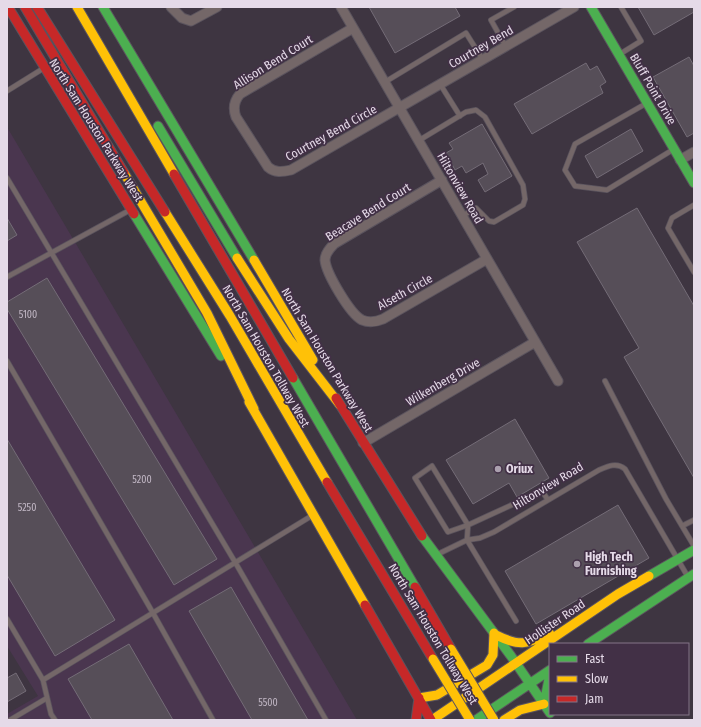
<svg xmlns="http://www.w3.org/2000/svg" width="701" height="727" font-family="'Fira Sans Condensed',sans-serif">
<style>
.built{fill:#4a364f}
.building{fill:#564e58;stroke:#746c77}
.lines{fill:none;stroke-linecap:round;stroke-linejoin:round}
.lane-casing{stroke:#5b545e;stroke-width:6}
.street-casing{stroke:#5b545e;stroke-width:11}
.fast-casing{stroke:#5b545e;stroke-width:11}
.slow-casing{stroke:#5b545e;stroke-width:11}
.jam-casing{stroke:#5b545e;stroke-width:11}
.lane{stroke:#746768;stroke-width:4.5}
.street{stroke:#746768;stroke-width:9}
.fast{stroke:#4caf50;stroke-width:9}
.slow{stroke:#ffc107;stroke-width:9}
.jam{stroke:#c62828;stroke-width:9}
.slow-bridge-casing{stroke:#5b545e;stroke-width:11;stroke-linecap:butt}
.slow-bridge{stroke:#ffc107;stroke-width:9}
.poi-dot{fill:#aba0ae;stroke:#423046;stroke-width:1.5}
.labels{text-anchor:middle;stroke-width:3.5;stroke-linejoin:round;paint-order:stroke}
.number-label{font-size:10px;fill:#c1b7c4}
.street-label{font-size:12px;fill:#e5dae8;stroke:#423046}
.poi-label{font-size:12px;font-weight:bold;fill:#e5dae8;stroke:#423046;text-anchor:start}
</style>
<rect width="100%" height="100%" fill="#3e3541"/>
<path class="built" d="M7,127L357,720H7V714L38,696L7,646Z"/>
<path class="building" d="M369,7H455L460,16L395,53Z
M638,7H694V12L654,35Z
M689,57L694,66V133L687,137L653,77Z
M586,63L590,70L597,66L606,82L600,86L603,93L532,134L514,104Z
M482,124L512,176L485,192L478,180L488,174L483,163L466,173L462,166L455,170L446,153L453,149L449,143Z
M631,129L643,151L597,178L585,156Z
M637,208L694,306V478L624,357L639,348L577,242Z
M7,218L17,235L7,241Z
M47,278L217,559L174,585L7,309V302Z
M515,419L549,478L517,497L509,483L473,504L446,460Z
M7,439L115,620L55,656L7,575Z
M618,505L649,558L536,624L505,571Z
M231,587L308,720H252L189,611Z
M129,644L173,720H92L68,679Z
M16,673L26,691L7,702V678Z"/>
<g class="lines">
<defs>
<path id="lane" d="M506,47L491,20L514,7
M620,54L641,41L621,7
M385,82L466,33L483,60
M440,84L460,116
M7,91L44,68
M647,103L575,144L565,170L575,186L607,190L674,149
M418,141L466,112L476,110L485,117L523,185L525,199L523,205L494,222L489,221L476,208L462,216
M7,178L235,562L326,720
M694,205L672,218L668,228L694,272
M7,277L130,210
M7,361L153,613L213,720
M605,381L666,499L694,546
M432,466L468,525L448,532L415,478Z
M682,526L694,520
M436,555L467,540L480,538L494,532L599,470C608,466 617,462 625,469L688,577
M7,619L43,680
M516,621L467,540L468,525L542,491L548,500
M10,720L47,698
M55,720L51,714L43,680L313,515"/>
<path id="street" d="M171,7L182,18L191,21L217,7
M341,7L558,381
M353,28L240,94C234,101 233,109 236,117L268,167C275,173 282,172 291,170L574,7
M680,160L694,152
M442,180L334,244C330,248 325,254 325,260C326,273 350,314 362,320C369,323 376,322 383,319L487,259
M363,443L535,342"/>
<path id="fast" d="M103,7L254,260
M591,7L694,183
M158,126L237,258
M134,214L221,356
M293,378L415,587
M422,536L511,656L550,713
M649,576L694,550
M588,644L694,574
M544,704L550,674
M476,720L550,670"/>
<path id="slow" d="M77,7L174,174
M124,173L207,313L254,409
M165,212L230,316L327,482
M237,258L289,339L340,405
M254,260L313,360
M249,402L365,605
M496,635C520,647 526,644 550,634
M419,698L437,695L487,665L493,655L494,633
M432,720L618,594L649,576
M504,720L520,710L544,704"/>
<path id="jam" d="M8,7L134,214
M25,7L124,173
M37,7L165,212
M174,174L293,378
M336,398L422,536
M327,482L433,659
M415,587L451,649
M365,605L431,720
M416,720L419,698"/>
</defs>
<use href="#lane" class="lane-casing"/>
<use href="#street" class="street-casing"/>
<use href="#fast" class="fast-casing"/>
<use href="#slow" class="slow-casing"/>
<use href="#jam" class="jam-casing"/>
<use href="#lane" class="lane"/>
<use href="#street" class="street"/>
<use href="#fast" class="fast"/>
<use href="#slow" class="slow"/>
<use href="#jam" class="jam"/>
<defs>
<path id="slow-bridge" d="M451,649L494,720
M433,659L470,720"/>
</defs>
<use href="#slow-bridge" class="slow-bridge-casing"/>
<use href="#slow-bridge" class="slow-bridge"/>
</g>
<g class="poi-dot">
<circle cx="498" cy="469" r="4"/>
<circle cx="577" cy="564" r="4"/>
</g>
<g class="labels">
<g class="number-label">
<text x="28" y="318">5100</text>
<text x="142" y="483">5200</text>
<text x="27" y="511">5250</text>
<text x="268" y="706">5500</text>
</g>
<g class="street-label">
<text transform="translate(481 47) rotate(-30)" y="4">Courtney Bend</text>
<text transform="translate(273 62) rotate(-32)" y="4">Allison Bend Court</text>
<text transform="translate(653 89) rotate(60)" y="4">Bluff Point Drive</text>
<text transform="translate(96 130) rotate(58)" y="4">North Sam Houston Parkway West</text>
<text transform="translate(331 133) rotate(-29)" y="4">Courtney Bend Circle</text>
<text transform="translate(460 188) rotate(60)" y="4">Hiltonview Road</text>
<text transform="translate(368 212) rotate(-32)" y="4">Beacave Bend Court</text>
<text transform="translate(405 292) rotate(-29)" y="4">Alseth Circle</text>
<text transform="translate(266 356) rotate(60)" y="4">North Sam Houston Tollway West</text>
<text transform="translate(327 360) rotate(59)" y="4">North Sam Houston Parkway West</text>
<text transform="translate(443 382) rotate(-30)" y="4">Wilkenberg Drive</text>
<text transform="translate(548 486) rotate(-31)" y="4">Hiltonview Road</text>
<text transform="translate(555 622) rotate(-34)" y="4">Hollister Road</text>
<text transform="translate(433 634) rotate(59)" y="4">North Sam Houston Tollway West</text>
</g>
<g class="poi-label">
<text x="506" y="473">Oriux</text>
<text x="585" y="561">High Tech<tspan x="585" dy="14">Furnishing</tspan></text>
</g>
</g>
<rect width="701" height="727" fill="none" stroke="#e5dae8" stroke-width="16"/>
<rect x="549" y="643" width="140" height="72" fill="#423046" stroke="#837487"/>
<rect x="557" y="656" width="20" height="6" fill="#4caf50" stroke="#837487"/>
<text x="585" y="663" font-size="12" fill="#e5dae8">Fast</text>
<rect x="557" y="676" width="20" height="6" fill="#ffc107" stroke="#837487"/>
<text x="585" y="683" font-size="12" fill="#e5dae8">Slow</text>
<rect x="557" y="696" width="20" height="6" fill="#c62828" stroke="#837487"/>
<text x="585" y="703" font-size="12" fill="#e5dae8">Jam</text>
</svg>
